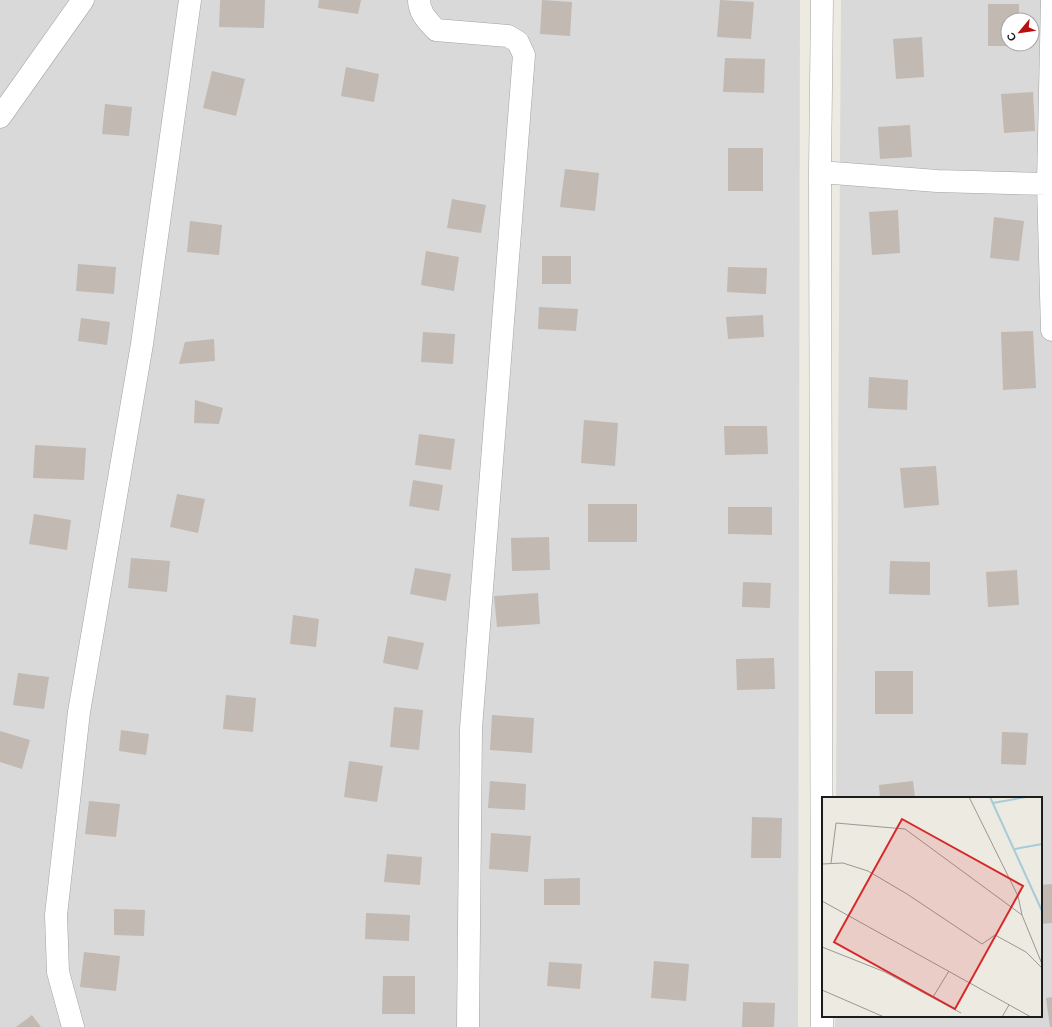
<svg xmlns="http://www.w3.org/2000/svg" width="1052" height="1027" font-family="'DM Sans',sans-serif">
<style>
.residential{fill:#dad9d9;fill-rule:evenodd}
.building{fill:#c1b9b2}
.lines{fill:none;stroke-linecap:round;stroke-linejoin:round}
.street-casing{stroke:#a3a3a3;stroke-width:23}
.street{stroke:#fff;stroke-width:22}
.inset-river{fill:none;stroke:#a5ccd8;stroke-width:2}
.inset-road{fill:none;stroke:#999893;stroke-width:1}
.view{fill:#d62828;fill-opacity:0.15;stroke:#d62828;stroke-width:2}
.inset-edge{fill:none;stroke:#1c1c1c;stroke-width:2}
</style>
<rect width="100%" height="100%" fill="#edeae2"/>
<path class="residential" d="M0,0H800L798,1027H0Z
M841,0H1052V1027H835V1016H1041V798H836ZM1008,20H1032V44H1008Z"/>
<path class="building" d="M220,0H265L264,28L219,27Z
M319,0H361L358,14L318,8Z
M542,0L572,2L570,36L540,34Z
M720,0L754,2L751,39L717,37Z
M988,4H1019V20H1008V44H1019V46H988Z
M922,37L924,77L896,79L893,39Z
M725,58L765,59L764,93L723,92Z
M346,67L379,74L374,102L341,96Z
M212,71L245,79L236,116L203,108Z
M1033,92L1035,131L1004,133L1001,94Z
M105,104L132,107L129,136L102,134Z
M910,125L912,157L880,159L878,127Z
M728,148H763V191H728Z
M565,169L599,173L595,211L560,207Z
M452,199L486,205L481,233L447,228Z
M898,210L900,253L872,255L869,212Z
M994,217L1024,221L1019,261L990,258Z
M190,221L222,225L219,255L187,252Z
M426,251L459,257L454,291L421,285Z
M542,256H571V284H542Z
M78,264L116,267L114,294L76,291Z
M728,267L767,268L766,294L727,292Z
M539,307L578,309L576,331L538,329Z
M763,315L764,337L728,339L726,317Z
M81,318L110,322L107,345L78,341Z
M1033,331L1036,388L1003,390L1001,332Z
M423,332L455,334L453,364L421,362Z
M214,339L215,361L179,364L185,342Z
M869,377L908,380L907,410L868,408Z
M195,400L223,408L219,424L194,423Z
M584,420L618,423L615,466L581,463Z
M724,426H767L768,454L725,455Z
M419,434L455,439L451,470L415,465Z
M35,445L86,448L84,480L33,478Z
M936,466L939,505L904,508L900,468Z
M413,480L443,485L439,511L409,506Z
M177,494L205,499L198,533L170,527Z
M588,504H637V542H588Z
M728,507H772V535L728,534Z
M34,514L71,520L67,550L29,544Z
M549,537L550,570L512,571L511,538Z
M131,558L170,561L167,592L128,588Z
M890,561L930,562V595L889,594Z
M415,568L451,574L446,601L410,594Z
M1017,570L1019,605L988,607L986,572Z
M743,582L771,583L770,608L742,607Z
M538,593L540,624L497,627L494,596Z
M293,615L319,619L316,647L290,644Z
M388,636L424,643L418,670L383,663Z
M774,658L775,689L737,690L736,659Z
M875,671H913V714H875Z
M18,673L49,677L44,709L13,705Z
M226,695L256,698L253,732L223,729Z
M394,707L423,710L419,750L390,747Z
M492,715L534,718L532,753L490,750Z
M121,730L149,734L146,755L119,751Z
M0,731L30,740L22,769L0,762Z
M1002,732L1028,733L1026,765L1001,764Z
M349,761L383,766L377,802L344,797Z
M490,781L526,784L525,810L488,808Z
M913,781L915,798H880L879,785Z
M89,801L120,804L116,837L85,834Z
M752,817L782,818L781,858H751Z
M491,833L531,836L528,872L489,869Z
M387,854L422,857L420,885L384,882Z
M580,878V905H544V879Z
M1052,884V923L1041,924V885Z
M114,909L145,910L144,936L114,935Z
M366,913L410,915L409,941L365,939Z
M84,952L120,956L116,991L80,987Z
M654,961L689,964L686,1001L651,998Z
M549,962L582,964L580,989L547,986Z
M383,976H415V1014H382Z
M1052,997V1027H1050L1046,998Z
M743,1002L775,1003L774,1027H742Z
M32,1015L41,1027H16Z"/>
<g class="lines">
<defs>
<path id="street" d="M419,0C419,13 428,21 436,30L508,36L518,42L524,55L471,728L468,1027
M1052,0L1048,184L1052,330
M0,117L83,0
M820,172L937,181L1048,184
M73,1027L58,972L56,915L79,712L142,344L190,0
M822,1027L820,172L822,0"/>
</defs>
<use href="#street" class="street-casing"/>
<use href="#street" class="street"/>
</g>
<g transform="translate(822 797)">
<rect width="220" height="220" fill="#edeae2"/>
<path class="inset-river" d="M168,0L220,114M171,6L204,0M193,52L220,47"/>
<path class="inset-road" d="M147,0L196,99L200,118L220,167M9,66L14,26L83,32L200,118M0,67L21,66L46,74L85,97L160,147L173,138L204,155L220,171M0,104L209,220M0,150L63,175L139,216M0,193L62,220M111,200L127,174M180,220L187,208"/>
<path class="view" d="M80,22L201,89L133,212L12,145Z"/>
<rect width="220" height="220" class="inset-edge"/>
</g>
<g transform="translate(1020 32) rotate(241)"><circle r="19" fill="#ffffff" stroke="#a4a4a4"/>
<path d="M0-3L7 15L0 10L-7 15Z" fill="#bc0f0d"/>
<text y="-6" font-size="11" font-weight="bold" text-anchor="middle" fill="#1c1c1c">С</text>
</g>
</svg>
